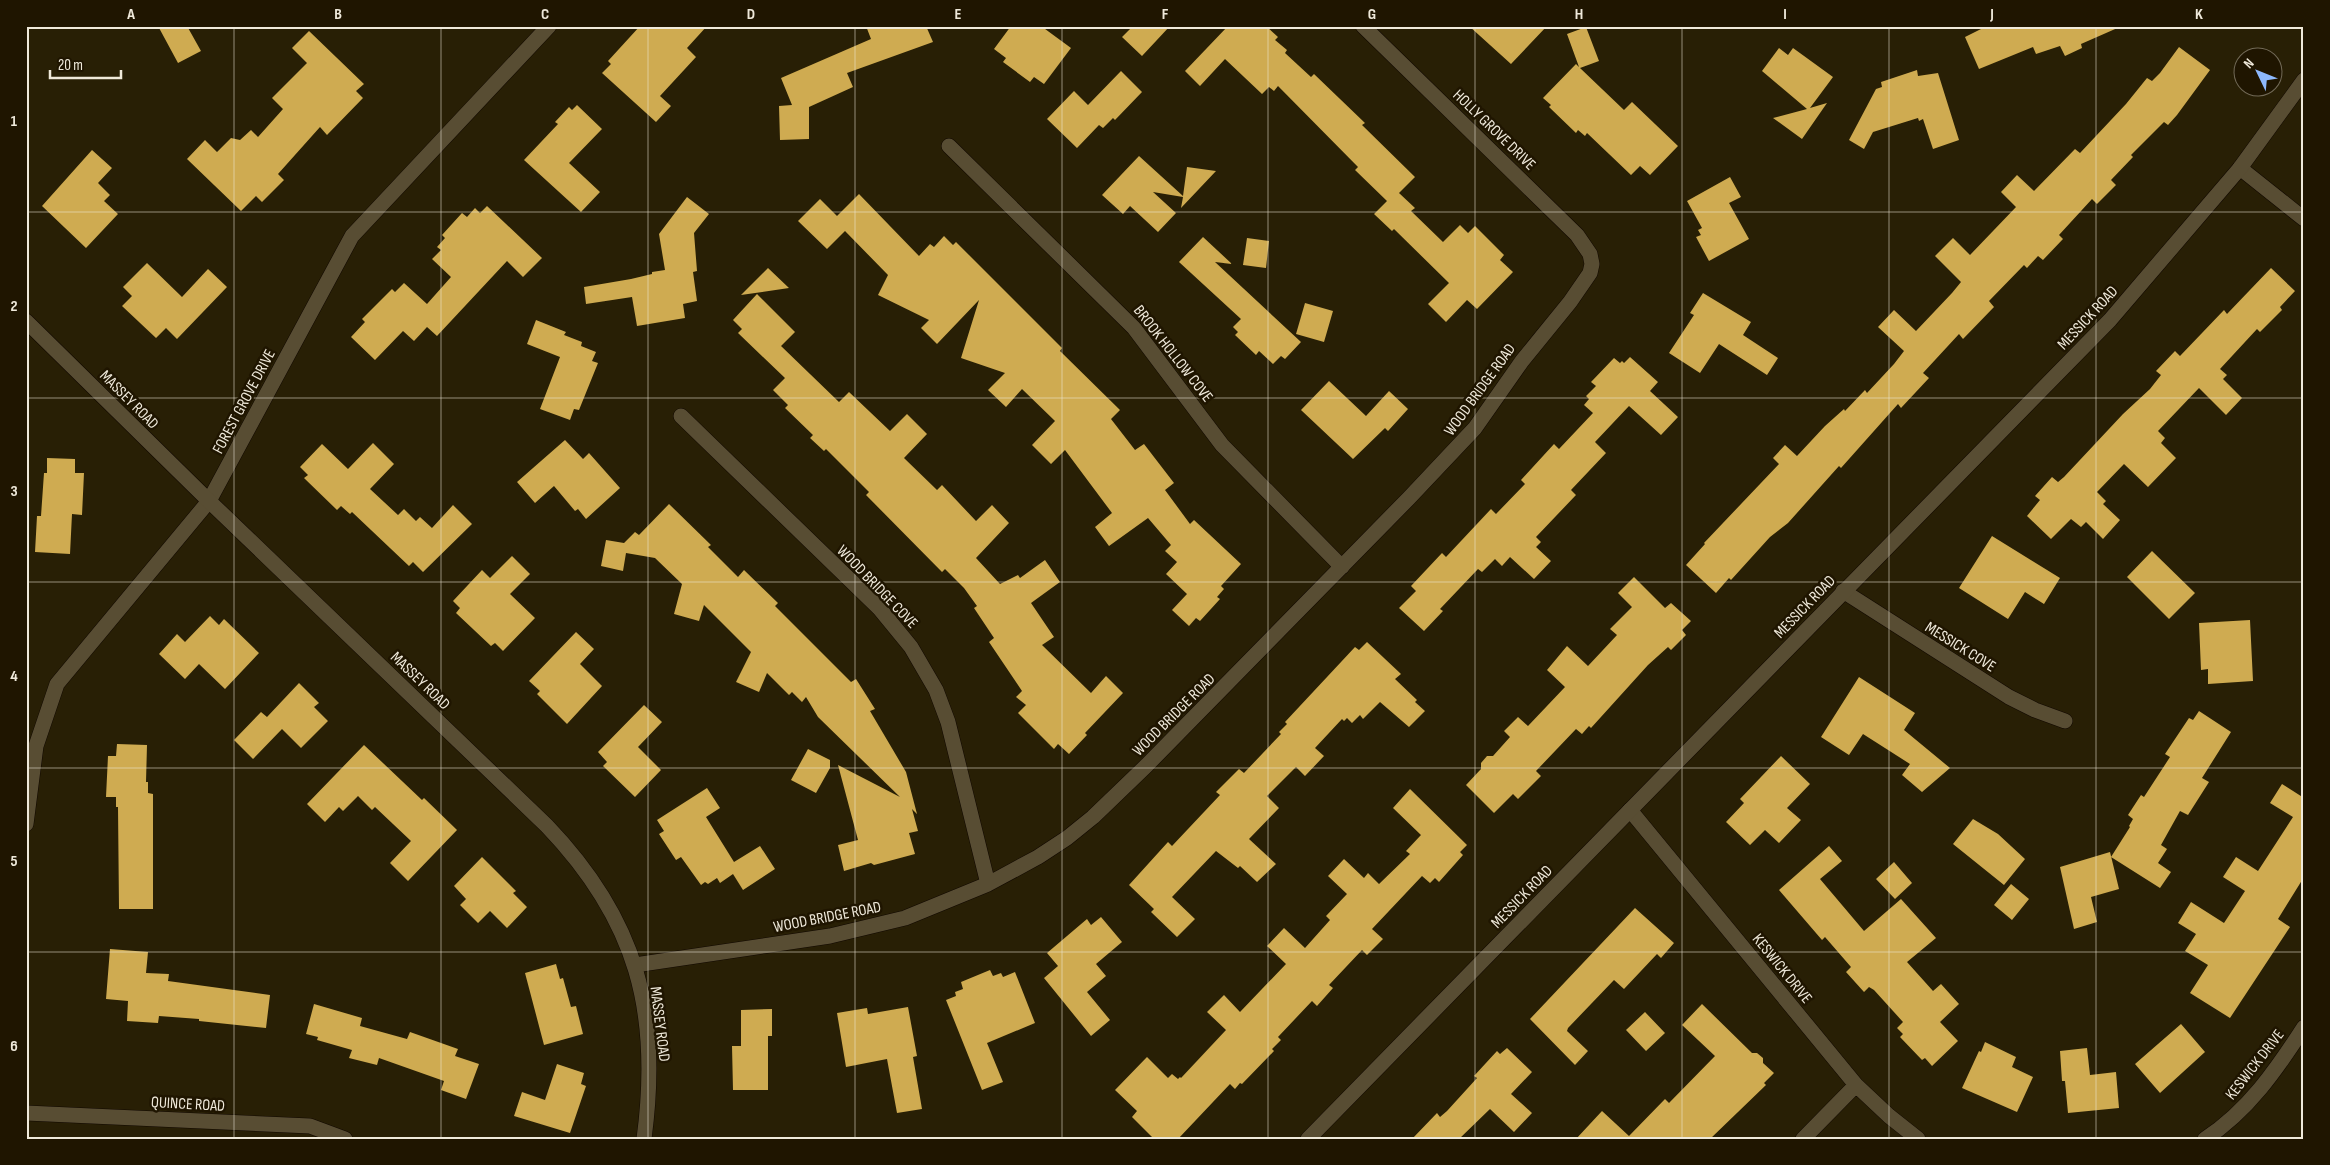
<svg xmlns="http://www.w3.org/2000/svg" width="2330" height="1165" font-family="'Sofia Sans Condensed',sans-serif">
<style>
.building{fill:#cfab51}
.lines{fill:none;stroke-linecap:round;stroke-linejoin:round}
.street-casing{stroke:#110800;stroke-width:16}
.secondary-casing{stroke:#110800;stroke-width:16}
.street{stroke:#584d33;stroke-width:15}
.secondary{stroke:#584d33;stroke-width:15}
.grid{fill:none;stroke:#efe9da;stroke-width:1;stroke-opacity:0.55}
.labels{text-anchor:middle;stroke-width:5;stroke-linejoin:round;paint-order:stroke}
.street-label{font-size:16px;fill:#efe9da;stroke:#1f1500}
.neatline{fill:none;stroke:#efe9da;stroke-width:2}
.grid-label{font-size:16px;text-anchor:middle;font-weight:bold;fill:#efe9da}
</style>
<rect width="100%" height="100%" fill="#281f05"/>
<path class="building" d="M158,26H187L201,51L178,63Z
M640,26H707L687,48L696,57L660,96L671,106L656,122L602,73L611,64L608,61Z
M866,26H926L933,42L847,73L853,87L809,107V139L780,140L779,106L792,105L781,78L871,39Z
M1011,26H1041L1071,48L1044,84L1034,77L1030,82L1003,62L1006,58L994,49Z
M1133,26H1170L1142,56L1122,37Z
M1228,26H1266L1278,37L1275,40L1287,50L1285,53L1311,77L1314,74L1365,123L1362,125L1415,177L1399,193L1415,208L1411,211L1443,242L1460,225L1468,233L1475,226L1504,255L1500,260L1513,272L1477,309L1467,300L1446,322L1428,304L1449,283L1394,229L1392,231L1374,214L1387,201L1355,170L1358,167L1278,86L1274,91L1269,87L1262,94L1225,59L1200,86L1185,71Z
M1469,26H1547L1511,64Z
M1987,26H2122L2081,44L2082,48L2065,56L2060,46L2036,54L2033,47L1979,69L1965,37Z
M1586,27L1599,61L1580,68L1624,110L1632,102L1678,146L1650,175L1640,166L1631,175L1587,133L1585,136L1578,130L1576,133L1549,107L1551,105L1543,98L1576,64L1579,67L1567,34Z
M309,31L364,84L356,91L363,98L327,135L320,127L278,174L284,180L262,202L256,196L241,211L187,159L205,140L217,152L231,138L240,140L251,130L258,137L283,109L272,98L307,63L292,48Z
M2179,47L2210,70L2177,115L2168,125L2164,122L2131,155L2133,157L2111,180L2116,185L2097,204L2092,199L2059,235L2063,239L2043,260L2038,256L2027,268L2024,265L1989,301L1994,307L1963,339L1959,334L1923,373L1929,378L1901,408L1898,404L1841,468L1839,466L1788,523L1770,537L1731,580L1729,578L1716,593L1686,565L1705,544L1704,543L1779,464L1773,458L1785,445L1797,456L1825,426L1844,409L1845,411L1865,390L1867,393L1894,364L1904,351L1878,327L1894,310L1916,331L1952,293L1961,282L1935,256L1953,238L1970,255L2016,207L2001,192L2017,175L2034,191L2075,149L2080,153L2126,104L2147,78L2152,81L2160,73Z
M1779,48L1788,55L1793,48L1833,77L1810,108L1827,103L1802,139L1773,118L1807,109L1762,71Z
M1917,70L1918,76L1938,73L1959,140L1933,149L1923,119L1919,121L1918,118L1873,132L1864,149L1849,140L1876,89L1882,87L1881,82Z
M1121,71L1142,92L1115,120L1113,118L1103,128L1099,125L1077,148L1047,119L1074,91L1088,105Z
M577,105L602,129L569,163L600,192L581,212L524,160L558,124L555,122L569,107L572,110Z
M92,150L112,168L98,183L110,195L104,201L118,214L86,248L42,206Z
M1139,156L1183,196L1187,167L1216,171L1181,208L1183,197L1153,192L1176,213L1158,232L1130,206L1123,214L1102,195Z
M1730,177L1741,197L1729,203L1749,239L1709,261L1696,237L1701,235L1698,230L1702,228L1687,201Z
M859,194L919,256L930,244L934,247L944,236L953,245L956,242L1062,348L1060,351L1120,410L1111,419L1135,450L1144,444L1174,483L1165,490L1190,524L1194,520L1241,564L1221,586L1224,589L1217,597L1220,599L1200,621L1196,618L1189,626L1172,610L1187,594L1166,574L1177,562L1165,551L1171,545L1148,518L1109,546L1095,527L1112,513L1065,450L1051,464L1032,445L1055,421L1022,389L1006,407L988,390L1005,373L961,358L979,300L937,344L921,328L929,320L878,295L888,275L845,231L827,249L798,221L820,199L837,216Z
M687,197L709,214L694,233L697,271L693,272L697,301L683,304L685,318L637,326L632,297L586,304L584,287L631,279L652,274V272L665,270L659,234Z
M487,206L542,258L523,277L507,261L437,336L427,327L414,341L403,331L375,360L351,337L365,322L362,319L392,289L395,292L404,283L427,304L451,277L432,259L441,250L437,247L445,238L442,235L462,213L467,217L475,208L480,213Z
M1203,237L1232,264L1215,262L1301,342L1285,359L1281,356L1273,364L1259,351L1256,355L1235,335L1238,332L1233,327L1241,319L1179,262Z
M1247,238L1269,241L1266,268L1243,265Z
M147,263L182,297L208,269L227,287L177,339L166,328L156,338L122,306L132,296L123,287Z
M768,268L789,288L741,295Z
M2271,268L2295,291L2280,307L2282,310L2260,332L2257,329L2220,369L2227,375L2223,379L2242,398L2226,415L2199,388L2158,431L2165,438L2161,443L2176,458L2148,487L2124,464L2097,492L2106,501L2103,504L2120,520L2103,539L2086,522L2081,527L2071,519L2051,539L2027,516L2040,500L2035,496L2052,477L2058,482L2064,477L2123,414L2150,389L2161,375L2156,371L2175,351L2180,356L2224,310L2227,314Z
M1703,293L1751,322L1743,335L1778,358L1767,375L1719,344L1700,373L1669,353L1694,315L1690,313Z
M757,294L795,332L781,346L839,402L849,392L890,431L907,414L927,434L904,458L937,490L942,485L976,521L992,505L1009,523L976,558L1000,584L1018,575L1020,578L1045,560L1060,582L1031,603L1054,637L1042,645L1091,693L1106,676L1123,693L1085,733L1087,735L1069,754L1058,744L1054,749L1018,713L1026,705L1016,697L1022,691L989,642L994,638L974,608L977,606L964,588L945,569L942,572L866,495L869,492L826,449L824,451L810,438L813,435L785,408L788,405L773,390L785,378L738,333L742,329L733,320Z
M1305,303L1333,311L1324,342L1296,334Z
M536,320L566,332L564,335L582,342L581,346L596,352L592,361L598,363L579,410L574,409L570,420L540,409L560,357L527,344Z
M1630,357L1658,382L1650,391L1678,417L1661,435L1629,406L1595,442L1606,453L1571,490L1576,495L1536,537L1541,542L1536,547L1551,561L1534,579L1510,557L1502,566L1495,559L1482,572L1478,569L1440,609L1443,611L1424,631L1399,608L1416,591L1411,586L1442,553L1446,557L1491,509L1496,514L1525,484L1521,480L1554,444L1559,449L1593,413L1584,405L1589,399L1586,396L1596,386L1591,382L1614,358L1620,363L1622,361L1624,363Z
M1329,381L1366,416L1389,391L1408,409L1388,431L1385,428L1353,459L1301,410Z
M565,440L583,459L589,453L620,488L586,519L578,509L575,511L554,486L535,503L517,482Z
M373,443L394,464L370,489L398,515L404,509L416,521L420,517L432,528L453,505L472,524L423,572L413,562L409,566L352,512L350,514L341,506L337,510L304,478L308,475L300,467L322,444L348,469Z
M47,458L75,459V473H84L82,515L72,514L70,554L35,552L37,516H41L44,473H47Z
M669,504L711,545L708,547L738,577L744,570L778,603L775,606L851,682L856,679L875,709L870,711L906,772L917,814L912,809L918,831L909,833L915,854L874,865L871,863L844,871L838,845L858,840L838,765L900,797L818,717L806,697L802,702L792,692L789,695L767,673L759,692L736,682L751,652L704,605L699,621L674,614L682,584L655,558L626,553L623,571L601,566L606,540L624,543L635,532L639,535Z
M1992,536L2060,578L2044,604L2025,592L2008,619L1959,588Z
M2152,551L2195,593L2169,619L2127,577Z
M512,556L530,574L510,594L535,618L503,651L495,643L491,646L456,613L460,608L453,601L482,570L490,578Z
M1634,577L1665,608L1671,603L1691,621L1682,630L1686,635L1671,650L1668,647L1648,665L1591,728L1589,726L1582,734L1576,729L1536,771L1541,776L1518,799L1513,794L1494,813L1466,785L1481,769V763L1487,756H1493L1510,737L1504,731L1518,717L1528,726L1565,687L1547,670L1567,646L1588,666L1617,635L1610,629L1632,607L1618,593Z
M210,616L219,625L224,619L259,653L225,689L199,664L185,679L159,654L177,634L185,642Z
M2250,620L2253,681L2208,684V669L2201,670L2199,623Z
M576,632L594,649L580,664L602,686L567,724L537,694L540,691L529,681Z
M1367,642L1401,674L1395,679L1417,700L1415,702L1425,711L1409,727L1380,702L1363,719L1360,715L1352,723L1347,718L1344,721L1342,719L1315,748L1324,756L1305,776L1296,767L1267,796L1279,808L1249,839L1276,864L1257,882L1240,866L1238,868L1216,851L1172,897L1195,919L1177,937L1151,912L1154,909L1129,885L1168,842L1172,846L1220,795L1216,792L1239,769L1244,773L1281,734L1279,732L1287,724L1285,722L1355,647L1359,650Z
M1859,677L1915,713L1904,730L1950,768L1922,792L1902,775L1910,764L1863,734L1849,755L1821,737Z
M299,683L319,703L314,707L328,721L301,748L282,729L253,759L234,740L261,712L267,717Z
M644,705L662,722L638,747L661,770L635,797L603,766L607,762L598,752Z
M2199,711L2231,732L2202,778L2209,782L2188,815L2180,811L2161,845L2167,849L2158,863L2171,872L2160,888L2111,857L2130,827L2129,826L2133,819L2128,815L2141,795L2144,797L2170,757L2165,754L2189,718L2193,720Z
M117,744L147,745L146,782H148V793L153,794V909H119L118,807H116V797H106L108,756H116Z
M364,745L422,800L424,798L457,830L408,881L390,863L411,841L375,807L372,810L358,796L343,811L339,807L325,822L307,804Z
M808,749L830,760V768L816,793L791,780Z
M1781,756L1810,784L1787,808L1801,820L1779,843L1765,830L1750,845L1726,822L1744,803L1740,799Z
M2282,784L2304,798V877L2278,919L2290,927L2230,1018L2190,993L2208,965L2185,951L2196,934L2178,923L2191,902L2224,923L2245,891L2223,877L2236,857L2258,871L2293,817L2270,803Z
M707,788L720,808L706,817L734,862L760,846L775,869L743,890L733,874L720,883L717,878L708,884L705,882L701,885L681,857L676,860L659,834L664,831L657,820Z
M1410,789L1467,845L1460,852L1463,855L1439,882L1435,878L1430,883L1422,876L1372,929L1383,939L1367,955L1362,950L1329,985L1333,988L1317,1006L1312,1001L1278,1037L1281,1040L1272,1049L1274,1051L1242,1084L1240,1083L1235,1089L1230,1084L1178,1139H1154L1132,1117L1137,1111L1115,1090L1147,1057L1168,1078L1172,1074L1178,1079L1180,1077L1181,1078L1226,1030L1207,1012L1224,995L1240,1012L1286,964L1267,946L1284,928L1305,948L1330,920L1326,916L1347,894L1328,876L1344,859L1364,878L1368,873L1379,884L1410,854L1406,851L1421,835L1393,808Z
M1973,819L1998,834L2025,859L2004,885L1953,844Z
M1829,846L1842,861L1820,879L1864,931L1901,899L1936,938L1907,962L1933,991L1941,984L1959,1004L1940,1022L1958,1041L1932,1066L1925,1058L1922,1060L1900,1037L1903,1034L1897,1028L1903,1022L1874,990L1869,987L1864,992L1846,972L1851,967L1825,937L1822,940L1779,890Z
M2110,852L2119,889L2091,897L2097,922L2074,929L2060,867Z
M482,857L516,891L513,893L527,907L507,928L490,911L478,923L460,905L466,899L454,886Z
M1894,862L1912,883L1895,899L1876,879Z
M2011,884L2029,899L2012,920L1994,905Z
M1635,908L1674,943L1661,958L1657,954L1624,989L1614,980L1568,1028L1567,1031L1588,1051L1575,1065L1530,1019Z
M1101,917L1122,942L1096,964L1106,976L1087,992L1110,1020L1091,1036L1044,978L1058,966L1047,953L1087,919L1091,925Z
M110,949L148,952L146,973L169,974L168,981L270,995L266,1028L199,1021V1019L159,1016L158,1023L127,1021L128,1001L106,999Z
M556,964L560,979L563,978L571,1007L576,1006L583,1034L544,1045L525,973Z
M990,970L993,976L1001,973L1003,977L1015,972L1035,1023L987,1043L1003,1082L982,1090L946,1000L956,996L955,992L963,989L961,982Z
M314,1004L362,1018L360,1026L407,1039L410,1032L458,1049L455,1056L479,1064L466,1099L441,1090L444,1081L379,1058L377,1065L349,1058L352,1050L317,1040L318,1037L306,1034Z
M1702,1004L1752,1053H1757L1763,1058V1063L1774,1073L1764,1083L1766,1085L1710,1139H1576L1602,1111L1629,1136L1665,1099L1669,1103L1715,1056L1682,1025Z
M908,1007L917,1056L913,1057L922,1109L897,1113L887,1059L846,1067L837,1013L867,1008L868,1014Z
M772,1009V1036H768V1090H733L732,1046H741V1010Z
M1645,1012L1665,1033L1646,1051L1626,1030Z
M2181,1024L2205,1052L2160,1093L2135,1064Z
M1985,1042L2016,1057L2012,1067L2033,1077L2017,1112L1962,1088L1979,1051L1981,1052Z
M1507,1048L1532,1072L1511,1094L1532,1113L1514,1132L1490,1109L1459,1139H1412L1437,1113L1440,1117L1447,1111L1477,1078L1474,1076L1497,1051L1500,1054Z
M2087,1048L2090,1075L2116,1072L2119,1108L2068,1113L2065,1081H2062L2060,1051Z
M557,1064L584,1073L581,1084L586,1086L570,1133L514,1116L522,1092L545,1100Z"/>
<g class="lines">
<defs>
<path id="street" d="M949,146L1134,328L1222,445L1342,567
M2240,168L2304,219
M681,416L879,608L911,647L936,690L948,722L988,884
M1843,591L2009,697L2035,710L2065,721
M1630,810L1856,1085L1889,1116L1918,1139
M26,824L36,746L57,684L209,501L352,236L549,26
M635,965L830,936L905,918L988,884L1038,857L1067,838L1093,817L1147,765L1409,498L1475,428L1522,361L1570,302L1590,273L1592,264L1590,254L1577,235L1363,26
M1803,1139L1856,1085
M2205,1139C2248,1111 2277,1069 2304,1027"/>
<path id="secondary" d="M26,321L209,501L547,826C637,920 661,1012 644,1139
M26,1113L310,1126L345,1139
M1308,1139L2110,320L2240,168L2304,80"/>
</defs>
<use href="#street" class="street-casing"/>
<use href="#secondary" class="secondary-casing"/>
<use href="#street" class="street"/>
<use href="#secondary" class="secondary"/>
</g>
<path class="grid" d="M234,26V1139M441,26V1139M648,26V1139M855,26V1139M1062,26V1139M1268,26V1139M1475,26V1139M1682,26V1139M1889,26V1139M2096,26V1139M26,212H2304M26,398H2304M26,582H2304M26,768H2304M26,952H2304"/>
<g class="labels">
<g class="street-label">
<text transform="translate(1495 129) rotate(44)" y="6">HOLLY GROVE DRIVE</text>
<text transform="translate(2087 317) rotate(-47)" y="6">MESSICK ROAD</text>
<text transform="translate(1174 353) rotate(52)" y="6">BROOK HOLLOW COVE</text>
<text transform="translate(1479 389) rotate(-54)" y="6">WOOD BRIDGE ROAD</text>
<text transform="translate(130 399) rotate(45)" y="6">MASSEY ROAD</text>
<text transform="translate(243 401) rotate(-62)" y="6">FOREST GROVE DRIVE</text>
<text transform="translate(878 586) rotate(46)" y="6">WOOD BRIDGE COVE</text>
<text transform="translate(1804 606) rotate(-46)" y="6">MESSICK ROAD</text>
<text transform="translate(1961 646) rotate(32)" y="6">MESSICK COVE</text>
<text transform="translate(421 680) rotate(44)" y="6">MASSEY ROAD</text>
<text transform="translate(1173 714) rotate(-45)" y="6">WOOD BRIDGE ROAD</text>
<text transform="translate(1521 896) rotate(-46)" y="6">MESSICK ROAD</text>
<text transform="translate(827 916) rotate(-11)" y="6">WOOD BRIDGE ROAD</text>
<text transform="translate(1783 968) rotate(51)" y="6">KESWICK DRIVE</text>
<text transform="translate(661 1024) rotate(83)" y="6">MASSEY ROAD</text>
<text transform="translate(2254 1064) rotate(-52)" y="6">KESWICK DRIVE</text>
<text transform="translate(188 1103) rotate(3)" y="6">QUINCE ROAD</text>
</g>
</g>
<rect width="2330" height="1165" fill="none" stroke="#1f1500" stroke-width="55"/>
<g transform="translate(2258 72) rotate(313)"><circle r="24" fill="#1f1500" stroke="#726a57"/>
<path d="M0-4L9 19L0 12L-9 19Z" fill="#8eb9fd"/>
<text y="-8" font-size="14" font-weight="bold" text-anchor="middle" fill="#efe9da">N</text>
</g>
<path d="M50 70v8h71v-8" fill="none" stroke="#efe9da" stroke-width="2.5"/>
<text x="58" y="70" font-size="15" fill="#efe9da" stroke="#1f1500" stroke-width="4" paint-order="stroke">20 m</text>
<rect x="28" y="28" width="2274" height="1110" class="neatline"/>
<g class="grid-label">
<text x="131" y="19">A</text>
<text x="338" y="19">B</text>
<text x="545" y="19">C</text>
<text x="751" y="19">D</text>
<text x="958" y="19">E</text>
<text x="1165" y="19">F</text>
<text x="1372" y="19">G</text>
<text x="1579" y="19">H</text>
<text x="1785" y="19">I</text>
<text x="1992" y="19">J</text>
<text x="2199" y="19">K</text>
<text x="14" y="126">1</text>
<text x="14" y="311">2</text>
<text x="14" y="496">3</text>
<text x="14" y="681">4</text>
<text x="14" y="866">5</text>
<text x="14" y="1051">6</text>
</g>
</svg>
